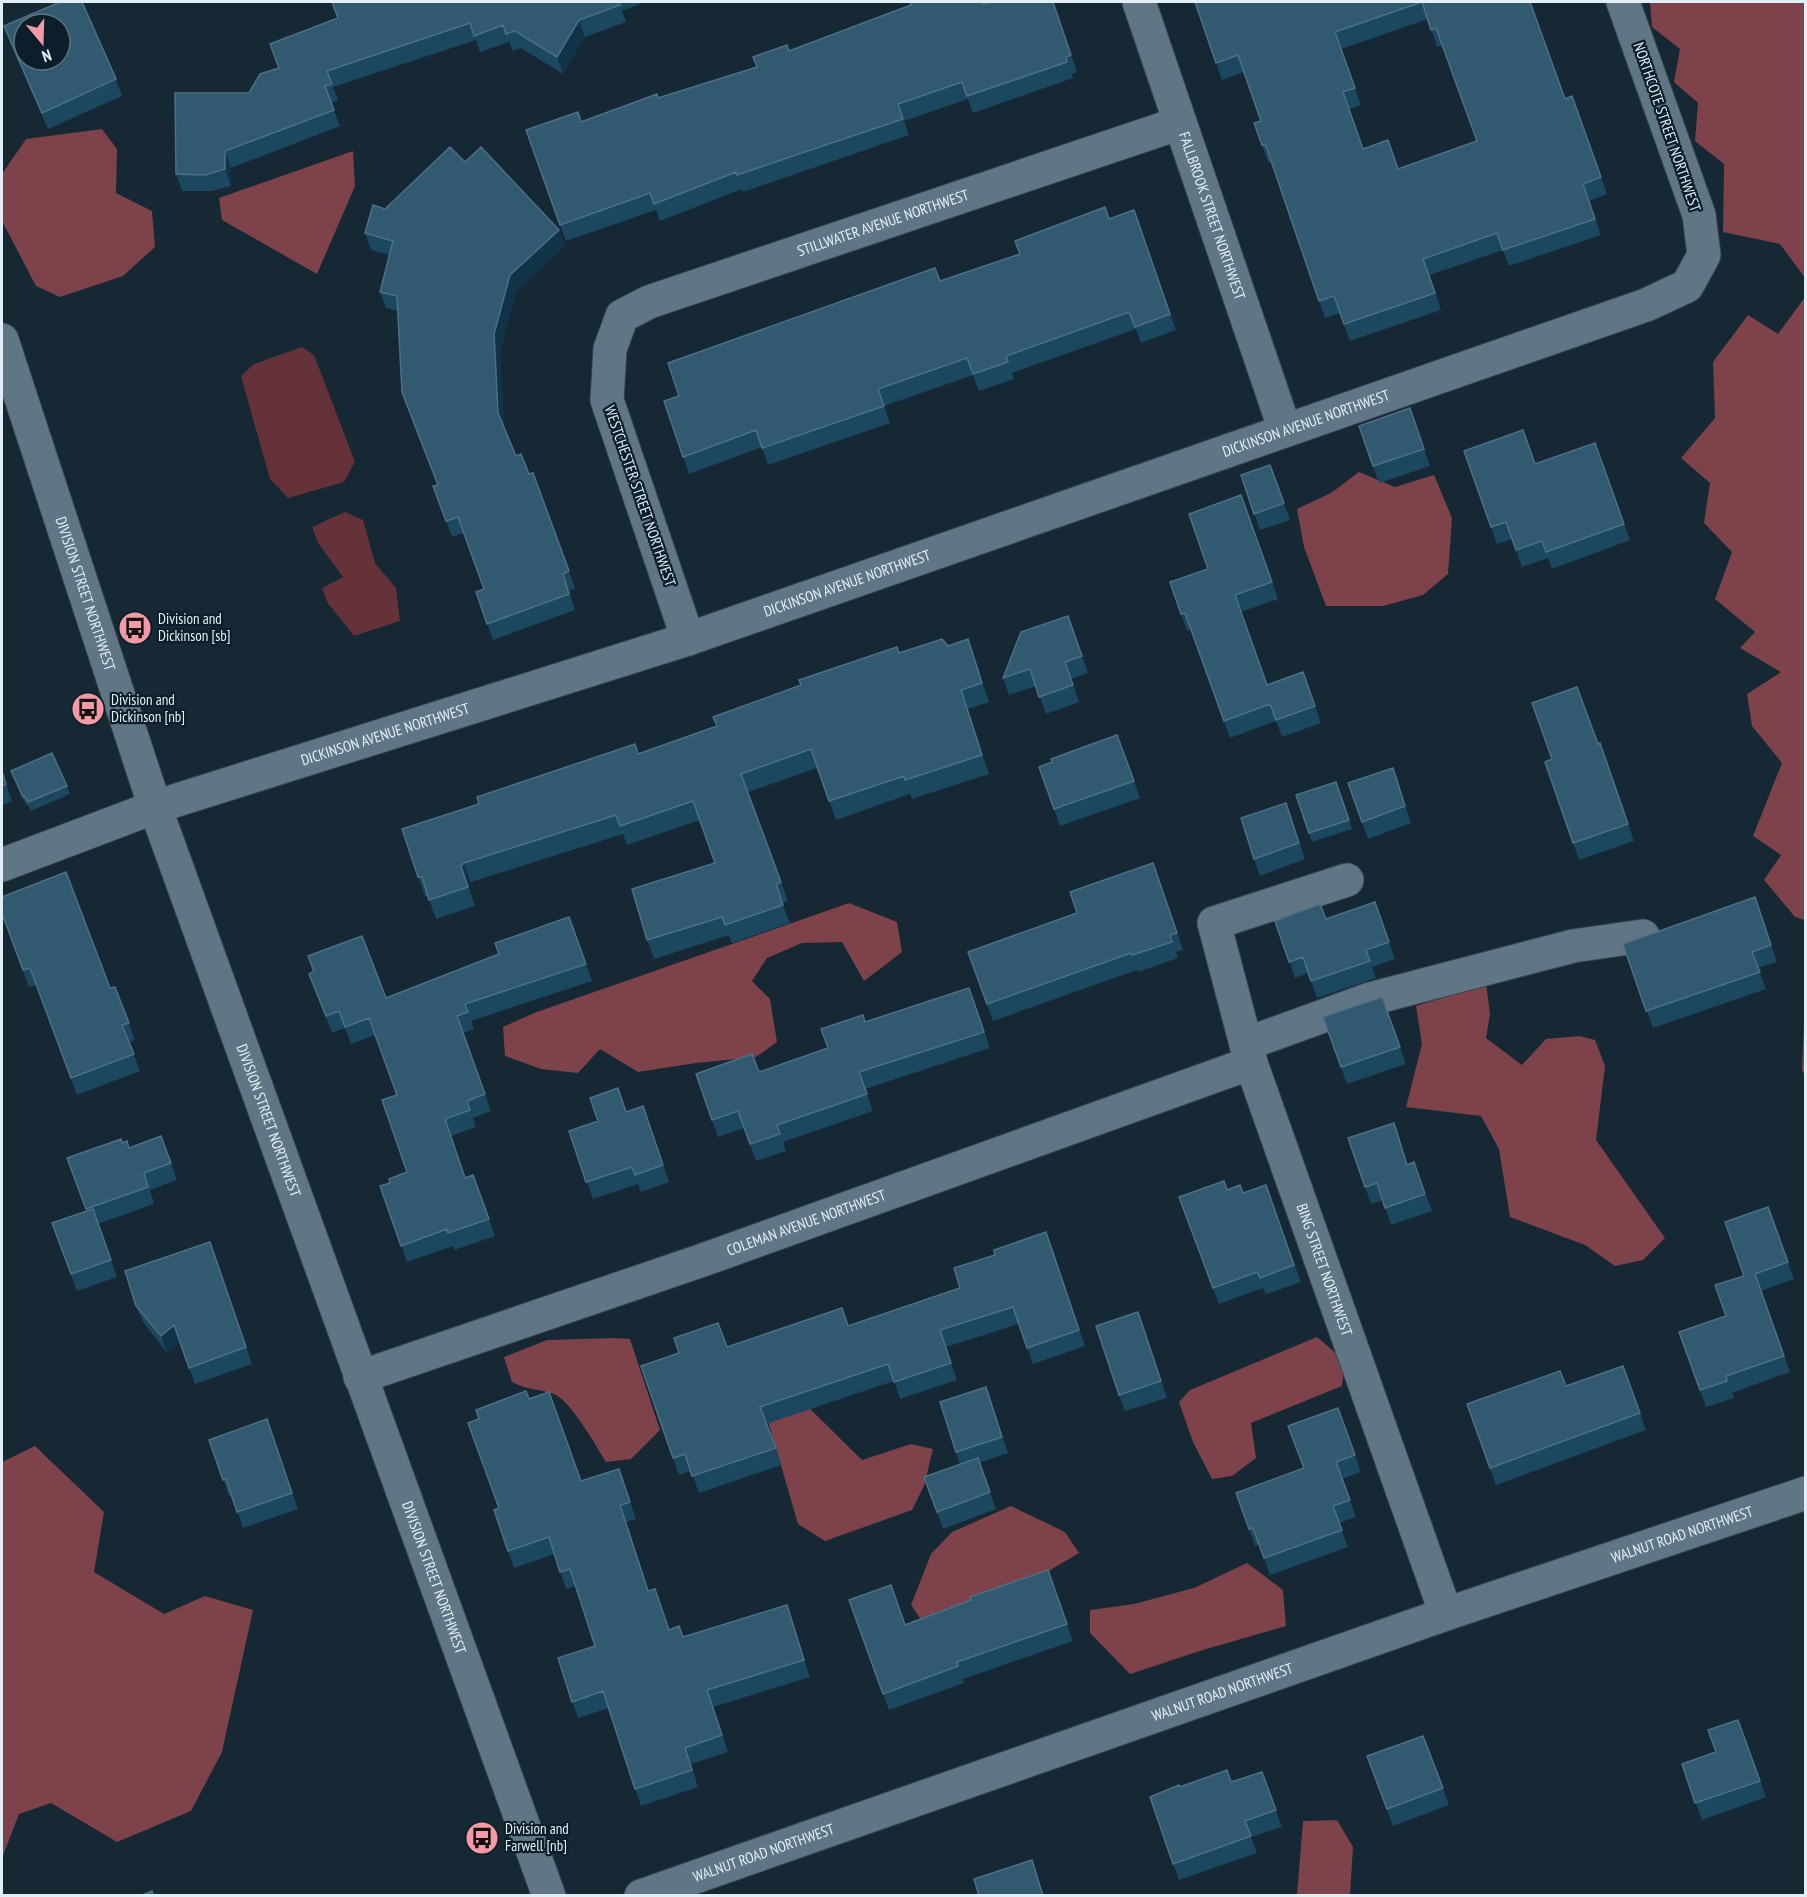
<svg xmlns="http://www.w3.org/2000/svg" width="1807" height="1897" font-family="'PT Sans Narrow',sans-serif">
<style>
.green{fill:#65323a}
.forest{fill:#7d424a}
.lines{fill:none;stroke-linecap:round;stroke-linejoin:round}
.minor-casing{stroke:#374650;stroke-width:35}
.minor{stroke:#617684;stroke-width:33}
.wall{fill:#1b475f;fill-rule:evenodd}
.shaded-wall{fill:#103347}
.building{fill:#315970;stroke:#4c7085;stroke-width:1.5;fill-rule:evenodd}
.labels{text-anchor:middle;stroke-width:4.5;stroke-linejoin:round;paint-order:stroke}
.street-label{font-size:15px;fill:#e3eff7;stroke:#0b1e29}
.poi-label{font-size:15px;fill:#e3eff7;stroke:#0b1e29;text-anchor:start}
</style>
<rect width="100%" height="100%" fill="#152834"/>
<path class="green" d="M302,347L314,355L355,462L344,482L288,498L270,479L241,376L254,364Z
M345,512L363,520L375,563L396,588L400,621L354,636L327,602L322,588L343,577L318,543L312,527Z"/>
<path class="forest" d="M1650,2H1805V278L1780,244L1723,232L1724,164L1695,141L1698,103L1674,82L1680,49L1652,27Z
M102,129L117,149L116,193L152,211L155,247L123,276L60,297L36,286L2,221V174L26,139Z
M353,151L355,186L317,274L222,220L219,198Z
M1805,297V920L1795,917L1764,880L1781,855L1753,836L1782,763L1752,726L1747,694L1781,672L1740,648L1755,632L1715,599L1732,552L1704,523L1710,483L1681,458L1715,418L1713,362L1748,315L1778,334Z
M1359,472L1395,487L1434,475L1452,518L1448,574L1423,595L1383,606H1326L1304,547L1297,509L1331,493Z
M849,903L897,922L902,952L864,981L842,942L802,943L767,958L752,981L770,999L777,1042L756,1057L696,1063L638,1072L600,1049L578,1073L541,1069L505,1056L503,1027L534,1013Z
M1486,984L1490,1014L1486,1038L1522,1065L1546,1039L1579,1036L1595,1040L1605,1066L1596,1140L1665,1238L1643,1260L1615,1266L1585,1245L1510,1217L1499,1149L1481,1116L1406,1107L1422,1044L1416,1006Z
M1805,1000V1076L1802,1070Z
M1317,1337L1345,1361L1342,1386L1251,1423L1256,1458L1232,1476L1212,1479L1193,1442L1179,1402L1190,1390Z
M613,1338L630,1339L660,1430L631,1459L606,1462C596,1446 571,1401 554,1394C540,1389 526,1390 512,1382L504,1357L547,1340Z
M796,1395L862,1460L911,1444L933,1449L924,1486L912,1510L825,1541L798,1524L766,1414Z
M35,1446L104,1512L94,1572L164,1614L205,1596L253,1610L222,1752L191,1811L117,1842L51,1803L19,1814L2,1858V1462Z
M1011,1506L1065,1532L1079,1553L1047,1572L924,1624L911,1605L931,1554L952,1532Z
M1247,1563L1283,1590L1286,1626L1203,1650L1130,1674L1090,1633V1610L1134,1604L1194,1588Z
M1337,1820L1353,1847L1350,1895H1297L1303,1821Z"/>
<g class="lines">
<defs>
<g id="minor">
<path id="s1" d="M1139,2L1285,430"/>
<path id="s2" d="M2,340L155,807L549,1896"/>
<path id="s3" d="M688,639L607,400L610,349L622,316L649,302L1180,123"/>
<path id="s4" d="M2,865L155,807L688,639L1646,305L1687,286L1704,255L1699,215L1623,2"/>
<path id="s5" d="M1347,880L1214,923L1251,1063L1446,1614"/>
<path d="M1246,1044L1370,999L1573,946L1643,936"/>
<path id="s6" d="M360,1377L700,1261L1251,1063"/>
<path id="s7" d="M641,1896L1446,1614L1806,1493"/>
</g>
</defs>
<use href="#minor" class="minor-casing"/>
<use href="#minor" class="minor"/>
</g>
<path class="wall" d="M333,2H645L622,11L626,22L585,37L563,74L521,48L512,51L509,42L480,52L476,40L333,87L338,100L331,103L340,126L231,168V186L212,191H182L176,174L249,93L279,68L338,18Z
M1053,2L1077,72L1072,74L1073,78L973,113L968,99L904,121L909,135L743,192L742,189L660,221L656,210L566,241L526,130L581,122L757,67L789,51L983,4Z
M1195,2H1530L1565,99L1572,96L1607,194L1589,201L1601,235L1509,266L1503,250L1430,275L1441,310L1350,341L1340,313L1325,318L1272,163L1268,162L1254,123L1261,121L1244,72L1222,80ZM1428,19L1437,47L1443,45L1477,141L1398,169L1363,149L1349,109L1361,105L1341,49Z
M4,26L116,79L122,96L48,129L10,43Z
M465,162L559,230L565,246L516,292L500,351L504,427L516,456L529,474L533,473L575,588L569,591L575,610L493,640L476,592L484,589L464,533L452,537L433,486L437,485L398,311L386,308L380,292L389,255L371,250L365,233L385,209Z
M1134,210L1176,330L1141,343L1136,329L1012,373L1014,379L979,391L973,375L884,406L890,423L768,465L762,447L689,474L664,401L679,396L940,281L1020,254Z
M1410,408L1430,466L1379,483L1359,426Z
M1595,443L1630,540L1552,569L1548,558L1522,567L1512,539L1497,544L1464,451L1535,464Z
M1270,465L1290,520L1260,530L1241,475Z
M1241,495L1278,599L1241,612L1267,685L1303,672L1321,723L1282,737L1276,721L1230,738L1191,629L1187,631L1170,582L1208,569Z
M1068,616L1088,673L1071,679L1079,702L1046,714L1036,686L1009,695L1003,678Z
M948,646L975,658L989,702L968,709L989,774L912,799L910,794L836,820L817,768L748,792L788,901L782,903L790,923L732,943L729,935L654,959L647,940L715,863L700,820L627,845L623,834L471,882L468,885L475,906L436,919L428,896H425L418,877L639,754L717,726L899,653Z
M1117,735L1140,798L1060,826L1039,767L1052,762Z
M1600,743L1634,841L1579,860L1545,762Z
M1393,768L1411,823L1368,839L1348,783Z
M2,771L12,801L2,805Z
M11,771L67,786L70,794L31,811L28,805H26Z
M1336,782L1352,829L1312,842L1296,795Z
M1286,803L1305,859L1260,876L1254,859Z
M1159,880L1183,950L1176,952L1178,958L1138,972L1137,970L993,1021L968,952L1077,913Z
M1755,897L1777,962L1758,968L1766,989L1653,1028L1623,944Z
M1375,902L1395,959L1372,967L1376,978L1317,998L1308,973L1295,978L1275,921L1326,919Z
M2,913L110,988L115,987L135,1040L129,1042L140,1071L77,1095L36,985L29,987Z
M569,917L592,981L471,1021L474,1029L463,1033L491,1111L473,1118L476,1127L451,1136L465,1178L473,1175L495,1236L454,1250L453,1246L407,1262L380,1186L390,1183L407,1172L397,1095L375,1035L351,1044L345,1028L332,1033L309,974L313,972L308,956L386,998L499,954Z
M1382,997L1406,1064L1347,1084L1323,1017Z
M975,1004L990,1048L865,1089L873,1111L783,1142L786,1151L756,1161L744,1128L718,1137L696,1074L759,1072L828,1048L865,1022Z
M643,1106L669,1182L641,1192L638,1184L593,1199L569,1131Z
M161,1136L177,1180L150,1190L154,1204L98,1224L117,1277L77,1291L52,1223L87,1211L67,1158L122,1143L129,1148Z
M1348,1138L1408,1164L1414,1162L1432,1211L1391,1225L1383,1200L1371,1204Z
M1266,1185L1301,1282L1266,1294L1263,1288L1219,1304L1179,1197L1227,1190L1243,1193Z
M1768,1207L1794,1279L1761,1291L1790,1372L1732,1393L1734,1398L1706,1407L1679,1332L1726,1316L1744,1276Z
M1052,1248L1085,1346L1033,1364L1019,1324L946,1347L957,1380L900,1399L894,1381L766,1424L782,1465L699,1493L691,1471L679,1475L641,1366L679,1353L727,1346L849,1326L960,1288Z
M216,1259L252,1364L195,1384L180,1342L167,1353L143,1322L136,1306Z
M1138,1312L1167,1398L1125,1411L1119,1395Z
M1623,1366L1646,1430L1496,1485L1467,1404L1566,1386Z
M529,1399L581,1481L619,1469L636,1519L626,1522L649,1591L669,1630L683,1637L787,1605L810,1677L713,1707L728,1752L691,1764L698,1787L641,1806L609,1708L578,1718L567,1686L595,1646L575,1586L566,1589L555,1554L514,1568L508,1551L479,1419Z
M992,1404L1008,1453L979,1463L996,1509L943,1529L924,1477L960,1464L956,1452Z
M1338,1408L1361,1472L1342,1479L1356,1517L1339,1523L1348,1547L1270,1575L1259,1545L1255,1546L1236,1493L1304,1468Z
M267,1419L298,1509L243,1528L232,1495L229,1496L209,1440Z
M1048,1570L1073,1641L963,1679L964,1683L889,1710L849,1600L905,1624L971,1600Z
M1738,1720L1766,1797L1702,1820L1682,1764L1716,1752Z
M1423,1736L1449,1805L1393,1826L1367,1756Z
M1262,1772L1282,1827L1251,1837L1257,1853L1179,1880L1150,1797L1180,1787L1231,1782Z"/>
<path class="shaded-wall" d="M579,20L585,37L563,74L557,57Z
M225,151L231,168V186L225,169Z
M559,230L565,246L516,292L500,351L504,429L498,413L494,334L510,275Z
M968,639L975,658L989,702L982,683Z
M961,690L968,709L989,774L982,755Z
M464,863L471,882L468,885L475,906L461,866Z
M1138,1312L1144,1329L1167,1398L1161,1381Z
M174,1325L181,1342L167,1353L161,1336Z
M986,1387L992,1404L1008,1453L1002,1437Z
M620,1505L626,1522L654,1608L648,1591Z
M787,1605L793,1622L810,1677L804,1660Z"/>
<path class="building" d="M60,2H82L116,79L42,113L4,26ZM24,24H60V60H24Z
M332,2H619L620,5L579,20L557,57L515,31L506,34L503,25L474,36L470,23L327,71L332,84L325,86L334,110L225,151V169L205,175L176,174L175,93H249L260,74L279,68L270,44L338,18Z
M910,2H982L983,4L992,2H1053L1071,55L1066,57L1067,62L967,96L962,82L898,104L903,119L737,175L736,172L654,204L650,193L560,225L526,130L578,112L581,122L657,94L658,98L757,67L753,57L787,45L789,51L911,5Z
M1195,2H1530L1565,99L1572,96L1601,177L1583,184L1595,219L1503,250L1497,233L1423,259L1435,293L1344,324L1334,296L1319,301L1266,146L1262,145L1254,123L1261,121L1238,55L1216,63ZM1422,2L1431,30L1436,28L1477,141L1398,169L1388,140L1363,149L1343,92L1355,88L1335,32Z
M450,147L465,162L481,147L559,230L510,275L494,334L498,413L516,456L521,454L529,474L533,473L569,571L563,574L569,594L487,624L476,592L484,589L458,517L446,521L433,486L438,485L402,392L397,296L380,292L393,241L365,233L373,205L385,209Z
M1105,207L1109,219L1134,210L1170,314L1135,327L1129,312L1006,356L1008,362L973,374L967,358L878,389L884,406L762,448L756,430L683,457L664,401L679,396L668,363L935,268L940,281L1020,254L1015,241Z
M1410,408L1424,449L1373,466L1359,426Z
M1523,430L1535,464L1595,443L1624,524L1546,552L1542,541L1516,550L1506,522L1491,527L1464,451Z
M1270,465L1284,503L1254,514L1241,475Z
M1241,495L1272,582L1235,595L1267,685L1303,672L1315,706L1276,720L1270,704L1224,721L1185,613L1181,614L1170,582L1208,569L1189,514Z
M1068,616L1082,656L1065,662L1073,685L1039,697L1030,669L1003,678L1021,632Z
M942,639L948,646L968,639L982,683L961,690L982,755L905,780L904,776L829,801L811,749L741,774L781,882L776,884L783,905L725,925L722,917L647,940L632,889L715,863L693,801L620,826L616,815L464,863L461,866L468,887L429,900L422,877H418L402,829L479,804L477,797L635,744L638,754L717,726L713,717L801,685L799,680L897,647L899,653Z
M1577,687L1598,744L1600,743L1628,824L1573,843L1545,762L1552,759L1532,703Z
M1117,735L1134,781L1054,809L1039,767L1052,762L1051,759Z
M52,753L67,786L28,802L25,797H23L11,771Z
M1393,768L1405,806L1362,822L1348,783Z
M2,771L6,784L2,786Z
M1336,782L1349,820L1309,833L1296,795Z
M1286,803L1299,843L1254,859L1241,818Z
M1153,863L1177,933L1170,935L1172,942L1132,955L1131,953L987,1004L968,952L1077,913L1070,892Z
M66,872L110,988L115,987L129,1023L122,1025L134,1054L71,1078L30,968L23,970L2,913V897Z
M1755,897L1771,945L1752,952L1760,972L1646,1011L1623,944Z
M1375,902L1389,942L1366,950L1370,961L1311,981L1303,957L1289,962L1275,921L1320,904L1326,919Z
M569,917L586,964L465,1004L468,1012L457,1016L485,1094L467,1101L470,1110L445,1119L465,1178L473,1175L489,1219L448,1233L447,1229L401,1246L380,1186L390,1183L389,1179L407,1172L382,1100L397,1095L369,1018L345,1027L339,1011L326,1016L309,974L314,971L308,956L362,936L386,998L499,954L495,943Z
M969,988L984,1032L859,1072L867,1094L777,1125L780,1134L750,1144L738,1111L712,1120L696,1074L752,1054L759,1072L828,1048L821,1029L863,1015L865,1022Z
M1382,997L1400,1047L1341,1067L1323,1017Z
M618,1088L626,1112L643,1106L663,1165L635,1175L632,1167L586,1182L569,1131L598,1121L590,1098Z
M1394,1123L1407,1165L1414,1162L1425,1194L1385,1208L1377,1183L1365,1187L1348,1138Z
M161,1136L171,1163L144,1173L148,1187L86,1209L67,1158L121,1139L122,1143L127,1141L129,1148Z
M1224,1181L1227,1190L1240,1185L1243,1193L1266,1185L1294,1265L1260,1278L1257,1272L1213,1288L1179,1197Z
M1768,1207L1788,1262L1755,1274L1784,1356L1726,1376L1727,1381L1700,1390L1679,1332L1726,1316L1715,1285L1744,1276L1725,1222Z
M93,1209L111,1260L71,1274L52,1223Z
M1046,1232L1079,1330L1027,1348L1013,1307L940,1330L951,1363L894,1382L888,1364L760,1407L776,1448L692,1476L685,1454L673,1458L641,1366L679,1353L674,1338L718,1323L727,1347L842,1308L848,1326L960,1288L954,1268L995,1255L994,1250Z
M210,1242L246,1347L189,1368L174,1325L161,1336L136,1306L125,1271Z
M1138,1312L1161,1381L1119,1395L1096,1326Z
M1623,1366L1640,1413L1490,1468L1467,1404L1560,1371L1566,1386Z
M986,1387L1002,1437L956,1452L940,1402Z
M526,1391L529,1399L549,1392L581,1481L619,1469L630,1502L620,1505L648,1591L655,1589L669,1630L679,1626L683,1637L787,1605L804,1660L707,1690L722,1735L685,1748L692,1770L635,1789L603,1691L572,1702L558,1658L595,1646L570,1569L560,1572L549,1537L508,1551L494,1510L499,1508L468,1423L479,1419L476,1410Z
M1338,1408L1355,1455L1336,1462L1350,1500L1333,1506L1342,1530L1264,1558L1253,1528L1249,1529L1236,1493L1304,1468L1288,1426Z
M267,1419L292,1493L237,1512L226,1479L223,1480L209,1440Z
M978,1458L990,1492L937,1512L924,1477Z
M1048,1570L1067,1624L957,1662L958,1666L883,1694L849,1600L891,1585L905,1625L971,1600L970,1597Z
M1738,1720L1760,1781L1695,1803L1682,1764L1716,1752L1708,1730Z
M1423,1736L1443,1788L1387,1809L1367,1756Z
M1227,1770L1231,1782L1262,1772L1276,1810L1245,1821L1251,1836L1173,1864L1150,1797L1179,1785L1180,1787Z
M1032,1860L1043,1896H979L974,1879Z
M152,1891L154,1896H140Z"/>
<defs>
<symbol id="bus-disc" viewBox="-11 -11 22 22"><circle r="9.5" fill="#f49aa6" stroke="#0b1e29"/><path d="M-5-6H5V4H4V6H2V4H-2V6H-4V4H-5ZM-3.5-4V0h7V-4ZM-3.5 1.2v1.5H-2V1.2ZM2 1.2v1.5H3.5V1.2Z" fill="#111"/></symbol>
</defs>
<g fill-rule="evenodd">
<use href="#bus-disc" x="116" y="609" width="38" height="38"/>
<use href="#bus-disc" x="69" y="690" width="38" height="38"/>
<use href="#bus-disc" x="463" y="1819" width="38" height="38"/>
</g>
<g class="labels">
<g class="street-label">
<text transform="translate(1667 127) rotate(71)" y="5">NORTHCOTE STREET NORTHWEST</text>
<text dy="5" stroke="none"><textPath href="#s1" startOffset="226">FALLBROOK STREET NORTHWEST</textPath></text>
<text dy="5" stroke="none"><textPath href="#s3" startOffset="616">STILLWATER AVENUE NORTHWEST</textPath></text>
<text dy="5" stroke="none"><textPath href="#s4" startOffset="1377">DICKINSON AVENUE NORTHWEST</textPath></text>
<text transform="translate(640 496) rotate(71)" y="5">WESTCHESTER STREET NORTHWEST</text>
<text dy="5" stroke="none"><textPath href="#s4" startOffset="891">DICKINSON AVENUE NORTHWEST</textPath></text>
<text dy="5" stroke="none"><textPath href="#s2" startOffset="267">DIVISION STREET NORTHWEST</textPath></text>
<text dy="5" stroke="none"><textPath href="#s4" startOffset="405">DICKINSON AVENUE NORTHWEST</textPath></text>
<text dy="5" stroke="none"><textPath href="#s2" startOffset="825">DIVISION STREET NORTHWEST</textPath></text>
<text dy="5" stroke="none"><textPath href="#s6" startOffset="472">COLEMAN AVENUE NORTHWEST</textPath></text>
<text dy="5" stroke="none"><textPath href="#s5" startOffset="504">BING STREET NORTHWEST</textPath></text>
<text dy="5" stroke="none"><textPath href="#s7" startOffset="1102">WALNUT ROAD NORTHWEST</textPath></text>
<text dy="5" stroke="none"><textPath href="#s2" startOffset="1311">DIVISION STREET NORTHWEST</textPath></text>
<text dy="5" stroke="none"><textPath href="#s7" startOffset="616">WALNUT ROAD NORTHWEST</textPath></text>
<text dy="5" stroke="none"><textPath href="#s7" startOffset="130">WALNUT ROAD NORTHWEST</textPath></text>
</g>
<g class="poi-label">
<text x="158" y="624">Division and<tspan x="158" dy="17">Dickinson [sb]</tspan></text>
<text x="111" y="705">Division and<tspan x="111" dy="17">Dickinson [nb]</tspan></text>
<text x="505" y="1834">Division and<tspan x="505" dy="17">Farwell [nb]</tspan></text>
</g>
</g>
<rect width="1807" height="1897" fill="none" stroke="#e3eff7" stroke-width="6"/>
<g transform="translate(42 42) rotate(161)"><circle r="28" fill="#0b1e29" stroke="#61727b" stroke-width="1.5"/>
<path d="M0-4.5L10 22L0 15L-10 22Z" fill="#f49aa6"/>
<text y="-9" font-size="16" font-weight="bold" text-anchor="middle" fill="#e3eff7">N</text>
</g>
</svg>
